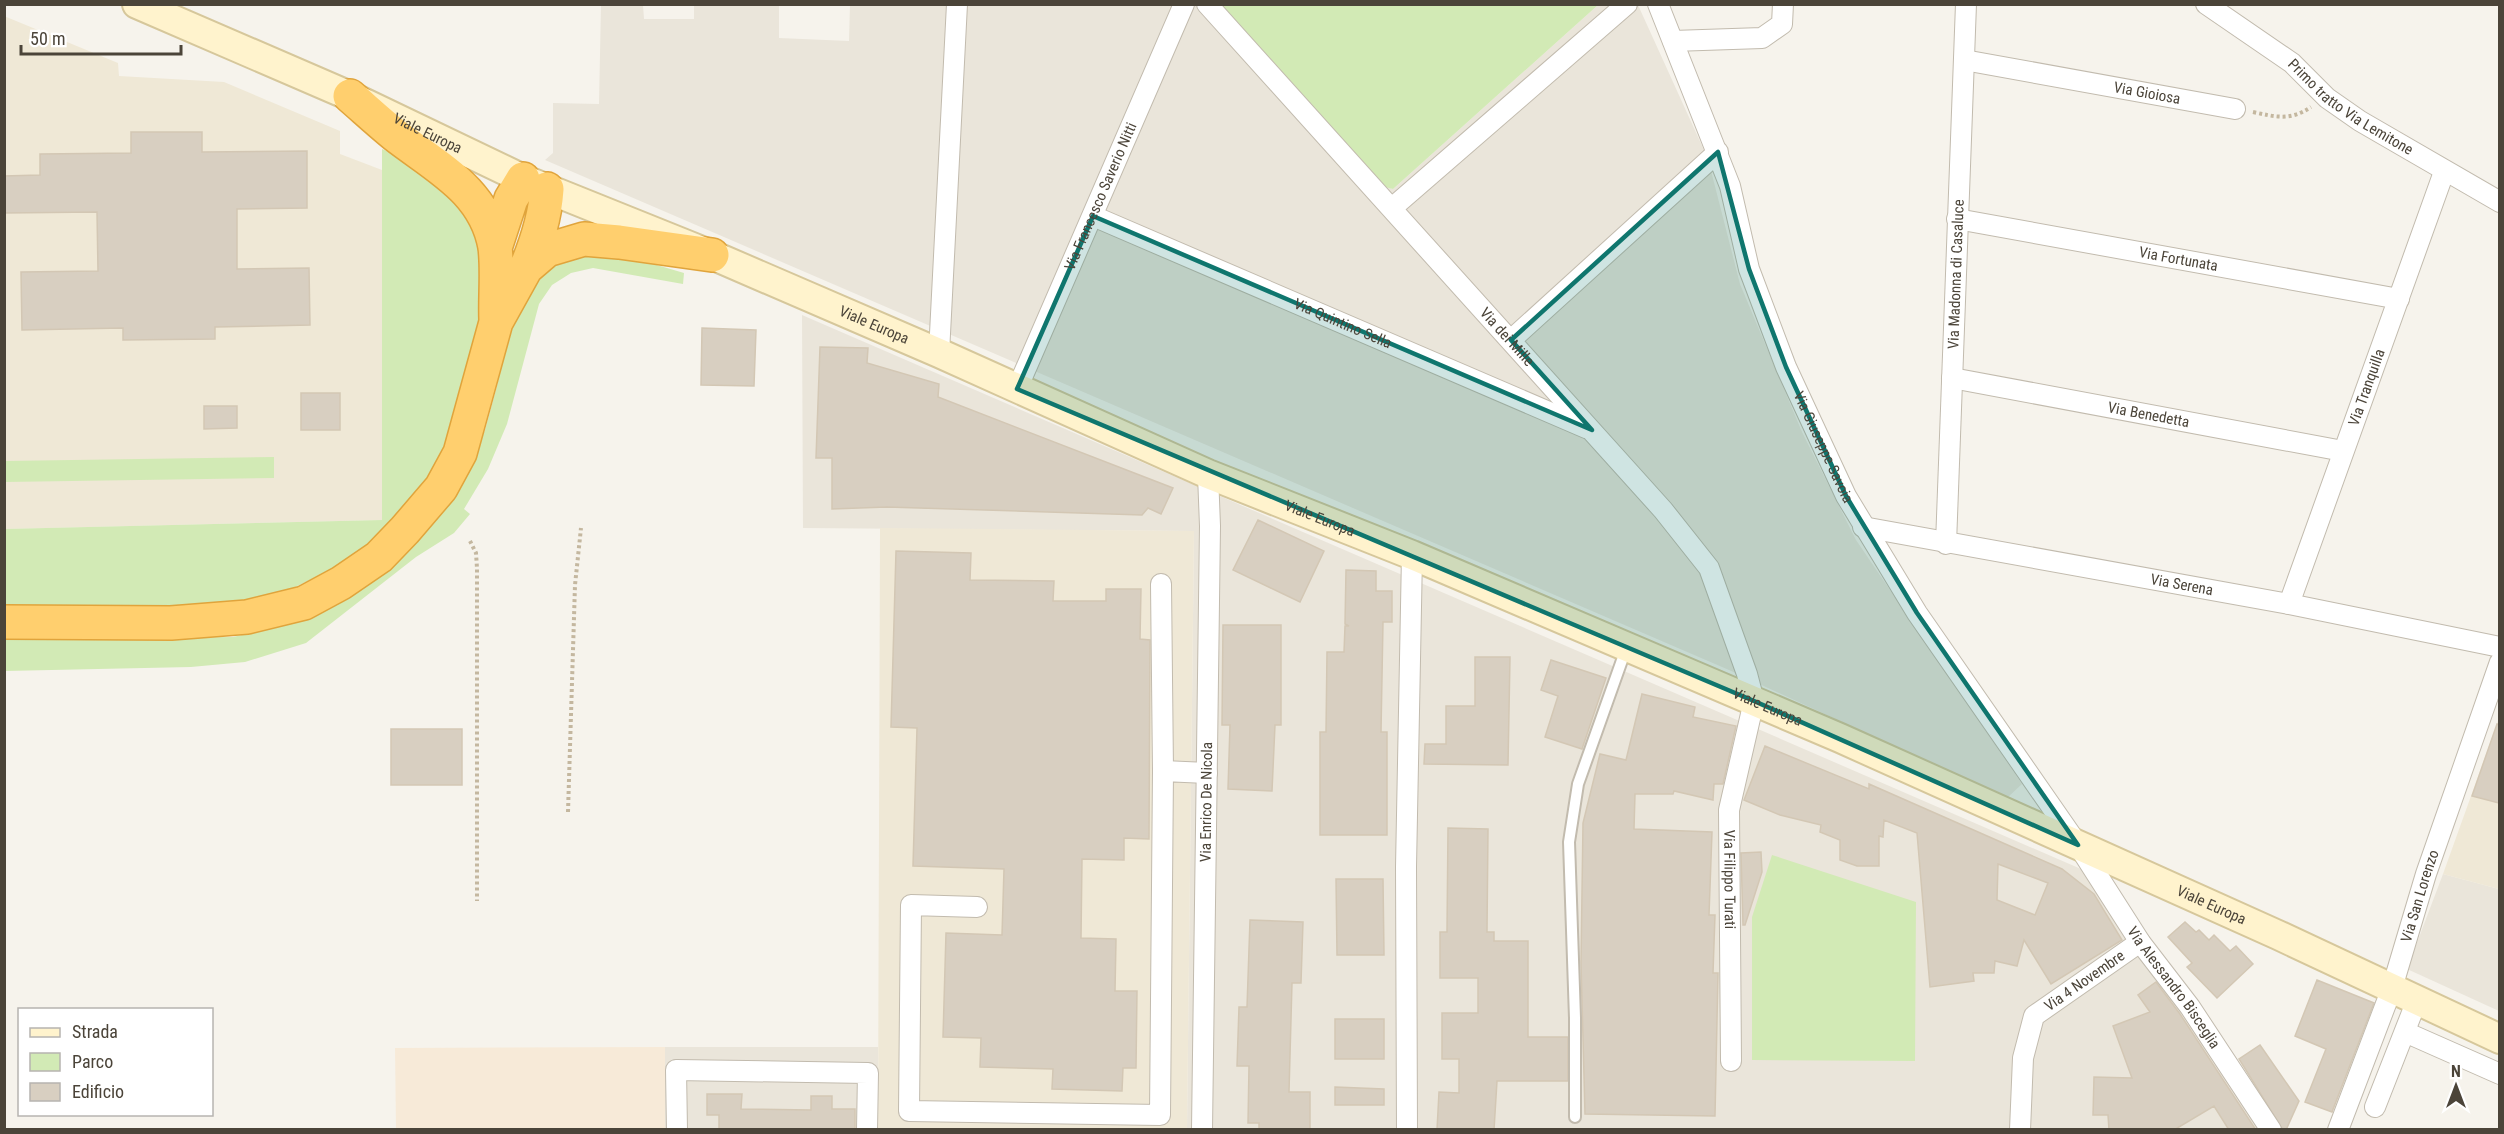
<svg xmlns="http://www.w3.org/2000/svg" width="2504" height="1134" font-family="'Roboto Condensed',sans-serif">
<style>
.residential{fill:#eae5da}
.commercial{fill:#f7ead8}
.education{fill:#efe8d6}
.green{fill:#d2eab5}
.building{fill:#d8cfc1;stroke:#d3c7b4;stroke-width:1.5;fill-rule:evenodd}
.lines{fill:none;stroke-linecap:round;stroke-linejoin:round}
.lane-casing{stroke:#c2bbae;stroke-width:14}
.street-casing{stroke:#c2bbae;stroke-width:22}
.secondary-casing{stroke:#d6c79b;stroke-width:32}
.highway-casing{stroke:#e0a43c;stroke-width:36}
.path{stroke:#c4b79f;stroke-width:4;stroke-dasharray:3 3;stroke-linecap:butt}
.lane{stroke:#fff;stroke-width:10}
.street{stroke:#fff;stroke-width:20}
.secondary{stroke:#fff3cd;stroke-width:28}
.highway{stroke:#ffcf6e;stroke-width:33}
.marked{fill:#0f766e;fill-opacity:0.2;stroke:#0f766e;stroke-width:4.5;stroke-linejoin:round}
.labels{text-anchor:middle;stroke-width:4.5;stroke-linejoin:round;paint-order:stroke}
.street-label{font-size:15px;fill:#4b4439;stroke:#fff}
</style>
<rect width="100%" height="100%" fill="#f6f3ec"/>
<path class="residential" d="M1214,4L1385,186L1393,189L1598,5H1638L1708,159L1740,284L1802,432L1856,540L2022,784L2007,798L1729,670L545,160L553,153V103L599,104L601,5H643L644,19H694V5H779V38L849,41L850,5Z
M802,315L2081,869L2145,953L2266,1129H1187L1194,531L803,528Z
M2443,874L2499,889V1011L2407,969Z
M665,1047H878V1129L665,1130Z"/>
<path class="commercial" d="M665,1047V1129H396L395,1048Z"/>
<path class="education" d="M4,16L118,63L119,76L224,82L340,131V154L382,170V520L5,529Z
M880,528L1194,531L1187,1129L878,1130Z
M2499,718V889L2443,874Z"/>
<path class="green" d="M1214,5H1598L1393,189L1385,187Z
M382,149L407,160L445,185L476,225L486,294L461,409L435,469L414,500L372,542L330,570L279,595L233,606L5,610L4,529L382,520Z
M609,251L684,273L683,284L593,268L571,273L552,285L539,304L507,424L488,469L464,509L470,514L454,533L416,557L306,643L245,662L191,667L5,671L4,639L233,637L285,625L330,603L467,473L485,430L497,386L513,311L551,261Z
M274,457V478L5,482V461Z
M1772,855L1916,902L1915,1061L1752,1060V917Z"/>
<path class="building" d="M131,132H202V152L307,151V208L237,209V269L309,268L310,325L215,327V339L123,340V328L22,330L21,272L98,271L97,212L4,213V176L40,175V154L131,153Z
M702,328L756,330L754,386L701,385Z
M820,347L868,348L867,363L939,384L938,397L1173,488L1161,514L1148,508L1142,515L887,507L832,509V458H816Z
M301,393H340V430H301Z
M204,406H237V428L204,429Z
M1258,520L1324,551L1300,602L1233,570Z
M896,551L971,553L970,580L1054,581L1053,601H1106V589H1141L1140,639L1150,640L1149,839L1124,838V860L1082,859L1081,938L1116,939L1115,991H1137L1136,1068H1123L1122,1091L1052,1089L1053,1069L980,1067L981,1038L943,1037L946,933L1002,935L1004,869L913,866L917,728L891,727Z
M1346,570L1376,571V591H1392V622H1383L1381,732H1387V835H1320V732H1326L1327,652H1344L1345,626H1349L1345,624Z
M1223,625H1281V725H1275L1272,791L1228,789L1230,725H1222Z
M1475,657H1510L1508,765L1424,764L1425,744H1446V706H1475Z
M1551,660L1606,678L1582,749L1545,737L1558,696L1541,690Z
M1642,694L1695,707L1693,717L1736,726L1723,784H1714L1713,800L1674,791L1673,794H1635L1634,829L1712,832L1709,915H1715L1713,973H1718L1715,1116L1585,1114L1581,963L1583,823L1600,754L1626,760Z
M2497,724L2499,725V803L2472,796Z
M391,729H462V785H391Z
M1765,746L1869,789V784L2062,869L2094,894L2122,940L2051,984L2024,940L2017,966L1995,961L1994,973H1973L1974,981L1930,987L1917,833L1884,820L1883,837L1879,836V866H1857L1840,860V840L1820,832L1821,825L1780,815L1744,800ZM1998,864L2048,883L2035,915L1997,900Z
M1448,828L1488,829L1487,932H1494V941H1528V1037H1568V1081H1497L1494,1130H1437L1439,1092L1459,1093V1059H1442V1013H1478V978H1440V932H1447Z
M1761,852L1762,872L1745,925H1743L1741,853Z
M1336,879H1383L1384,955H1337Z
M1250,920L1303,922L1301,983H1292L1289,1092H1310V1130H1259V1123H1248L1249,1066H1237L1239,1007H1247Z
M2185,922L2196,932L2199,930L2209,940L2214,935L2230,951L2236,946L2253,964L2217,998L2187,967L2192,963L2168,937Z
M2317,980L2374,1003L2332,1112L2305,1102L2326,1049L2295,1036Z
M2156,982L2180,1014L2256,1130H2229L2214,1106L2174,1130H2109L2108,1115H2093L2094,1077L2132,1078L2113,1026L2150,1012L2138,995Z
M1335,1019H1384V1059H1335Z
M2260,1045L2299,1101L2286,1130H2283L2239,1059Z
M1335,1087L1384,1089V1105H1335Z
M707,1094H742L741,1109L811,1110V1096H832V1109H855V1130H719V1115H707Z"/>
<g class="lines">
<defs>
<path id="lane" d="M1575,1117V1018L1569,842L1578,784L1626,649"/>
<g id="street">
<path id="s1" d="M1207,4L1663,510L1709,568L1747,674L1754,701L1729,810L1731,1061"/>
<path id="s2" d="M1658,4L1730,186L1749,269L1786,367L1846,496L1917,613L2078,845L2140,942L2190,1007L2271,1130"/>
<path id="s3" d="M2206,4L2292,63L2327,98L2360,121L2500,202"/>
<path d="M1673,41L1762,38L1782,24L1783,4"/>
<path id="s4" d="M1964,60L2235,109"/>
<path d="M1392,208L1627,4"/>
<path id="s5" d="M1093,216L1586,428"/>
<path id="s6" d="M1957,219L2399,299"/>
<path d="M1511,340L1718,152"/>
<path d="M939,353L957,4"/>
<path id="s7" d="M1952,378L2343,451"/>
<path id="s8" d="M1017,389L1184,4"/>
<path id="s9" d="M1863,527L2289,604L2500,647"/>
<path id="s10" d="M1946,544L1966,4"/>
<path d="M1161,584L1163,771"/>
<path id="s11" d="M2289,604L2444,172"/>
<path d="M977,907L911,905L909,1111L1160,1115L1163,771L1207,773"/>
<path d="M2405,1032L2500,1074"/>
<path d="M2375,1107L2417,1000"/>
<path d="M677,1130L676,1070L868,1073L867,1130"/>
<path id="s12" d="M1202,1130L1210,526L1208,474"/>
<path d="M1407,1130L1406,867L1412,555"/>
<path id="s13" d="M2020,1130L2023,1058L2034,1016L2140,942"/>
<path id="s14" d="M2338,1130L2392,988L2426,874L2500,662"/>
</g>
<g id="secondary">
<path id="s15" d="M137,4L350,96L523,179L712,255L939,353L1208,474L1412,555L1840,738L2278,935L2500,1039"/>
</g>
<path id="highway" d="M350,96C365,109 379,122 395,135C436,167 485,190 495,247C498,271 495,297 496,320
M495,248L511,199L523,179
M526,268C537,242 545,218 547,189
M4,622L171,623L247,617L304,603L341,583L379,557L405,530L441,488L460,453L496,322L526,268L547,250L584,239L619,242L712,255"/>
</defs>
<use href="#lane" class="lane-casing"/>
<use href="#street" class="street-casing"/>
<use href="#secondary" class="secondary-casing"/>
<use href="#highway" class="highway-casing"/>
<path class="path" d="M2253,112C2276,117 2290,121 2311,107
M470,541L476,553L477,568V901
M568,812L575,585L581,528"/>
<use href="#lane" class="lane"/>
<use href="#street" class="street"/>
<use href="#secondary" class="secondary"/>
<use href="#highway" class="highway"/>
</g>
<path class="marked" d="M1718,152L1749,269L1786,367L1846,496L1917,613L2078,845L1754,701L1017,389L1093,216L1592,430L1511,340Z"/>
<g class="labels">
<g class="street-label">
<text dy="5" stroke="none"><textPath href="#s4" startOffset="186">Via Gioiosa</textPath></text>
<text dy="5" stroke="none"><textPath href="#s3" startOffset="178">Primo tratto Via Lemitone</textPath></text>
<text dy="5" stroke="none"><textPath href="#s15" startOffset="318">Viale Europa</textPath></text>
<text dy="5" stroke="none"><textPath href="#s8" startOffset="210">Via Francesco Saverio Nitti</textPath></text>
<text dy="5" stroke="none"><textPath href="#s6" startOffset="225">Via Fortunata</textPath></text>
<text dy="5" stroke="none"><textPath href="#s10" startOffset="270">Via Madonna di Casaluce</textPath></text>
<text dy="5" stroke="none"><textPath href="#s5" startOffset="272">Via Quintino Sella</textPath></text>
<text dy="5" stroke="none"><textPath href="#s15" startOffset="804">Viale Europa</textPath></text>
<text dy="5" stroke="none"><textPath href="#s1" startOffset="448">Via dei Mille</textPath></text>
<text dy="5" stroke="none"><textPath href="#s11" startOffset="230">Via Tranquilla</textPath></text>
<text dy="5" stroke="none"><textPath href="#s7" startOffset="200">Via Benedetta</textPath></text>
<text dy="5" stroke="none"><textPath href="#s2" startOffset="474">Via Giuseppe Savoia</textPath></text>
<text dy="5" stroke="none"><textPath href="#s15" startOffset="1290">Viale Europa</textPath></text>
<text dy="5" stroke="none"><textPath href="#s9" startOffset="324">Via Serena</textPath></text>
<text dy="5" stroke="none"><textPath href="#s15" startOffset="1776">Viale Europa</textPath></text>
<text dy="5" stroke="none"><textPath href="#s12" startOffset="328">Via Enrico De Nicola</textPath></text>
<text dy="5" stroke="none"><textPath href="#s1" startOffset="1077">Via Filippo Turati</textPath></text>
<text dy="5" stroke="none"><textPath href="#s14" startOffset="248">Via San Lorenzo</textPath></text>
<text dy="5" stroke="none"><textPath href="#s15" startOffset="2262">Viale Europa</textPath></text>
<text dy="5" stroke="none"><textPath href="#s13" startOffset="177">Via 4 Novembre</textPath></text>
<text dy="5" stroke="none"><textPath href="#s2" startOffset="1119">Via Alessandro Bisceglia</textPath></text>
</g>
</g>
<rect width="2504" height="1134" fill="none" stroke="#4b4439" stroke-width="12"/>
<rect x="18" y="1008" width="195" height="108" fill="#ffffff" stroke="#b7b4b0" stroke-width="1.5"/>
<rect x="30" y="1028" width="30" height="9" fill="#fff3cd" stroke="#b7b4b0" stroke-width="1.5"/>
<text x="72" y="1038" font-size="18" fill="#4b4439">Strada</text>
<rect x="30" y="1053" width="30" height="18" fill="#d2eab5" stroke="#b7b4b0" stroke-width="1.5"/>
<text x="72" y="1068" font-size="18" fill="#4b4439">Parco</text>
<rect x="30" y="1083" width="30" height="18" fill="#d8cfc1" stroke="#b7b4b0" stroke-width="1.5"/>
<text x="72" y="1098" font-size="18" fill="#4b4439">Edificio</text>
<g transform="translate(2456 1086)" stroke="#ffffff" stroke-width="4.5" paint-order="stroke">
<path d="M0-4.5L10 22L0 15L-10 22Z" fill="#4b4439"/>
<text y="-9" font-size="16" font-weight="bold" text-anchor="middle" fill="#4b4439">N</text>
</g>
<path d="M21 45v9h160v-9" fill="none" stroke="#4b4439" stroke-width="3"/>
<text x="30" y="45" font-size="18" fill="#4b4439" stroke="#ffffff" stroke-width="4.5" paint-order="stroke">50 m</text>
</svg>
